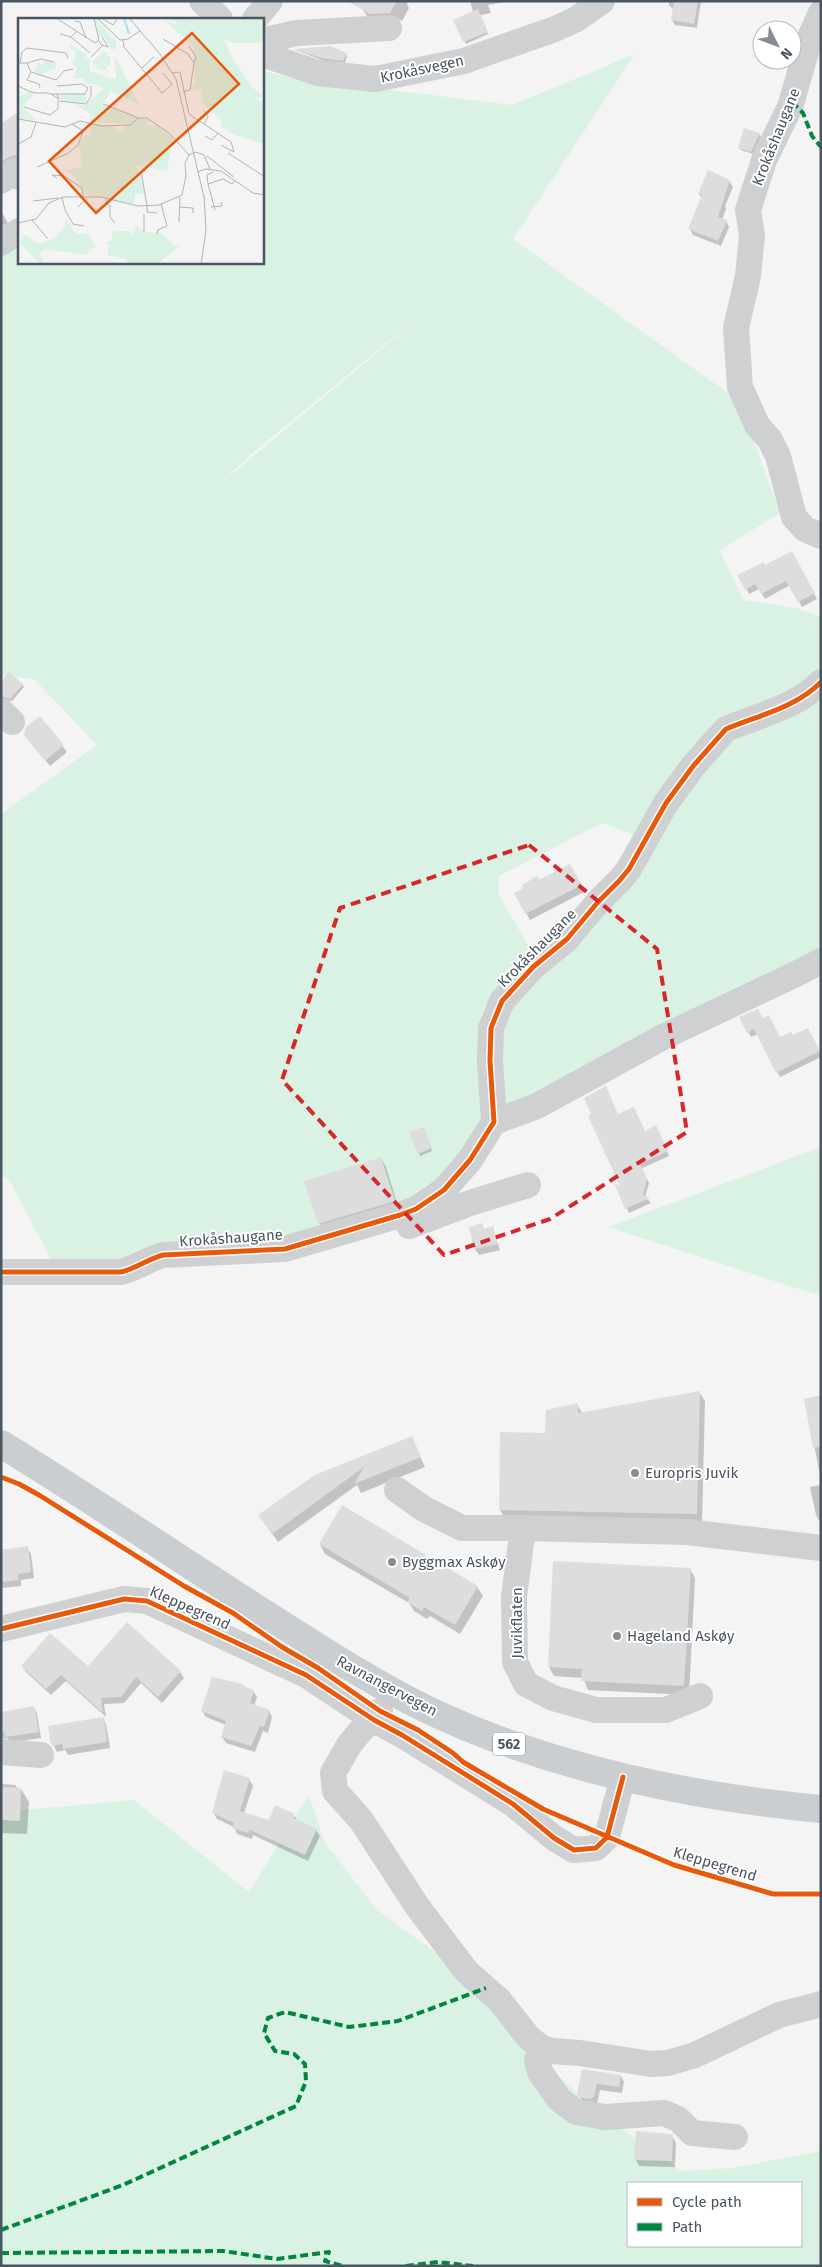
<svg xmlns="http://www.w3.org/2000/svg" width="822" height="2267" font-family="'Fira Sans',sans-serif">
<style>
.green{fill:#d9f2e3;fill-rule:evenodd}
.shadow{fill:#0003}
.building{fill:#ddddde}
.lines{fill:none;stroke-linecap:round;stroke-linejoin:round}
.minor{stroke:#ced0d2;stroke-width:26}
.major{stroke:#caced1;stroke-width:28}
.quiet{stroke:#00873e;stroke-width:4;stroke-dasharray:8 4;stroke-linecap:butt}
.cycleway-casing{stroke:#fff;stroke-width:8}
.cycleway{stroke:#e8590c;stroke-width:5}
.marked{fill:none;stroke:#d62828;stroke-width:4;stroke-dasharray:10 6;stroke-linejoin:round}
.poi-dot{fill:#868d94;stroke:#fff;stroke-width:2}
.labels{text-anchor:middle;stroke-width:4;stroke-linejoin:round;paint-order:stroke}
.shield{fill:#fff;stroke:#808990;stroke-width:1}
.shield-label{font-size:14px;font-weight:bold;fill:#4a5661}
.street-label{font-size:15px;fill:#4a5661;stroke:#fff}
.poi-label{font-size:15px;fill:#4a5661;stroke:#fff;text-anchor:start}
.inset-river{fill:none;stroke:#aee2f0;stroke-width:2.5}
.inset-road{fill:none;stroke:#b0b5b9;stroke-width:1}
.view{fill:#e8590c;fill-opacity:0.15;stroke:#e8590c;stroke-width:2.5}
.inset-edge{fill:none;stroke:#4a5661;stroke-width:2.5}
</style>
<rect width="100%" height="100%" fill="#f4f4f4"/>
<path class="green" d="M635,54L513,239L739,401L780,513L720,550L743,600L796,608L821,617V668L789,695L765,709L635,835L602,823L499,876L498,894L532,952L485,1005L480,1021L481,1117L469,1154L437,1187L397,1205L381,1157L305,1181L320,1230L121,1266L56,1268L9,1180L1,1175V814L97,745L34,679L1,676V244L19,231V262H262L263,70L286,77L512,105ZM449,292L219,485L251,454Z
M821,690V950L502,1114L494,1059L515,993L662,817L732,741Z
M821,1147V1296L608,1227Z
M309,1795L324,1841L377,1910L438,1954L538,2057L598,2112L681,2171L732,2168L821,2151V2266H1V1812L134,1800L249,1892ZM628,2183H801V2246H628Z"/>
<path class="shadow" d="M368,1H408L407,4L409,8L402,21L395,17L374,20L367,16L363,10Z
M470,1L505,2L488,5L491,13L480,15L488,34L466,44L455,21L473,12Z
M669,1H701L697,28L675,25L672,20L674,10L669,5Z
M330,47L346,54L347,56L345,63L324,61L296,50Z
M19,113V163L1,171V125Z
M745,130L759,134L761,137L753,154L741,150L739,147Z
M729,181L733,187L725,206L726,209L722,220L726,221L729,227L721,246L693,235L690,229L702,199L699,194Z
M1,211L8,223L1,227Z
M791,553L817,599L802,607L790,585L765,599L759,589L749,594L739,575L765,567Z
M1,684H22L24,687L12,701L1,699Z
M40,717L67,752L50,766L29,741Z
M570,866L584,892L530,920L516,894Z
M741,1018L763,1020L780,1038L811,1034L821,1057L780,1077L758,1034L751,1037Z
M425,1131L432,1151L420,1156L419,1153Z
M658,1131L669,1156L642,1168L649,1183L645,1197L651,1203L629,1213L616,1185L623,1188L645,1132Z
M381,1158L386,1167L399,1210L324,1233L319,1223Z
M492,1228L500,1250L479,1255L475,1249L484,1230Z
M699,1392L705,1401L702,1523L505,1519L500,1510L547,1435L577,1404L582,1413Z
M821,1397V1480L805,1400Z
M411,1438L425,1467L361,1493L357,1485L278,1542L260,1516Z
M821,1485V1524L816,1515L810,1487Z
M320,1544L477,1587L483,1596L460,1634L430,1616L427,1619L414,1611L409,1603L325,1554Z
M27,1548L31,1554L34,1578L21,1580V1586L2,1588L1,1551Z
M554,1562L690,1569L695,1578L689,1695L588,1690L583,1678L554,1676L549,1667Z
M22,1666L180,1672L184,1678L162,1703L141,1683L124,1703L104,1704L106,1717L66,1681L51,1695L26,1672Z
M253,1691L257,1697L254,1706L269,1711L272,1717L268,1733L263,1731L255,1752L226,1743L222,1737L226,1725L206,1717L202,1711Z
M34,1708L37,1714L41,1738L10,1743L7,1738L1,1739V1713Z
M103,1718L106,1724L110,1748L68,1755L65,1750L57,1752L54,1746Z
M249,1779L253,1786L244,1813L270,1821L294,1815L298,1822L316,1830L320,1836L308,1861L253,1835L252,1839L237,1834L234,1827L217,1819L213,1812Z
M1,1784L15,1785L18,1789H21L29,1802L27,1834L1,1833Z
M583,2070L621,2076L624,2082L622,2093L600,2090L597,2104L582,2100L578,2093Z
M637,2133L672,2136L676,2143L675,2167L639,2166L636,2160Z"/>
<path class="building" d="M347,1H397L390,13L370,14Z
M674,1H698L694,24L671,20Z
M478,9L488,32L463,42L453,20Z
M330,46L347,53L343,61L321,58L294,49Z
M19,112V155L11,156L1,162V123Z
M744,128L760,133L751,152L738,148Z
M708,170L730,180L718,217L727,220L718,241L688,229L702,195L698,194Z
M792,551L815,593L798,602L786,581L761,594L755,584L745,590L737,575L764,562L765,565Z
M9,672L23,684L10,699L1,696V682Z
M40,716L64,745L45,761L24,735L26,727Z
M570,864L582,885L525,914L514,893L523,888L522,885L537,876L539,880Z
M758,1009L763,1018L769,1015L780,1037L791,1032L793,1035L808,1028L820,1051L776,1073L754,1029L747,1033L739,1017Z
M606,1086L618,1114L634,1107L645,1131L656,1125L668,1151L640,1164L647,1178L643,1195L650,1198L625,1209L614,1183L620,1186L588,1116L591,1114L584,1098Z
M424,1127L432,1148L418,1154L409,1132Z
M381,1157L395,1201L318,1224L304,1181Z
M482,1223L484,1229L493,1226L498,1244L474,1249L469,1227Z
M700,1391L697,1514L499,1510L500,1432L545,1433L546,1410L578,1403V1413Z
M821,1395V1447L813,1448L804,1399Z
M412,1436L421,1457L354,1484L364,1467L272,1534L258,1515L315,1475Z
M342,1505L478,1586L455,1625L424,1607L422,1611L407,1602L410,1598L319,1544Z
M28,1546L31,1572L18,1574L19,1580L1,1582V1550Z
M553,1561L691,1568L684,1686L581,1681L582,1669L548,1667Z
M127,1622L181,1671L158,1697L136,1677L121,1697L101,1698L103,1713L61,1675L46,1689L21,1666L50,1633L88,1666Z
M212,1677L243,1684L245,1687L254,1690L250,1703L270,1710L264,1727L260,1726L251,1746L221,1737L226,1721L201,1711Z
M34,1706L39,1732L5,1737L4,1732L1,1733V1712Z
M104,1717L107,1742L63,1749L62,1744L52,1746L51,1744L48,1726Z
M224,1770L250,1778L240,1811L269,1820L275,1805L295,1814L293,1818L317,1829L305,1855L250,1830L248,1833L232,1828L234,1823L212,1813Z
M1,1787L21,1788L20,1821L1,1820Z
M582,2069L621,2075L619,2087L597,2084L594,2097L590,2099L582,2098L577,2094Z
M636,2131L671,2134L673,2135L672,2161L634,2160Z"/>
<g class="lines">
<path class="minor" d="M202,1L220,19
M821,13L811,35L790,107L764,160L748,210L752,235L748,276L736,328L740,387L757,425L770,440L778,456L794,517L805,529L821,536
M255,19L270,1
M262,41L296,33L389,28
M262,54L318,73L375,79L464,61L555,29L575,20L602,1
M1,181L14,171L19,177
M1,243L19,231
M1,711L12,722
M494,1122L537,1106L663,1037L794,975L821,961
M409,1226L470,1203L528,1185
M1,1272H121C135,1269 148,1259 163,1255L285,1249L400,1215L416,1209L444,1190L470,1160L494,1122L490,1061L491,1028L502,1001L533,967L567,939L598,902L620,880L629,869L666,803L694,765L726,729C757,716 797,707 821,682
M397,1490L424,1509L462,1528H523
M1,1629L124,1599L147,1601L306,1675L374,1720L402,1735L513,1804L554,1838L574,1850L596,1848L607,1837L623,1777
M700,1696L666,1710H596L553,1698L526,1684L515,1662L514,1597L523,1528L687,1532L821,1548
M380,1711L374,1720L363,1728L349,1745L333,1773L335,1791L361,1820L417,1906L467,1972L499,2000L529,2038L542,2048L552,2051L580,2053L651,2064L668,2063L695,2055L779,2015L821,2004
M1,1752L41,1755
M542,2048L537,2060L540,2072L559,2099L576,2112L605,2117L664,2113L678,2119L692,2133L735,2137"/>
<path class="major" d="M1,1444C91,1499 178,1558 267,1615C318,1647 369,1681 424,1708C548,1768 685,1796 821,1809"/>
<path class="quiet" d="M792,102L803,113L812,136L821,147
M1,2230L123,2185L296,2106L306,2081L305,2064L294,2054L275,2051L264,2033L268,2018L285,2012L349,2027L398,2021L486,1988
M1,2253L223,2251L277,2259L329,2252L325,2261L343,2266
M406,2266L438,2262L473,2266"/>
<defs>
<path id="cycleway" d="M1,1272H121C135,1269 148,1259 163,1255L285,1249L400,1215L416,1209L444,1190L470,1160L494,1122L490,1061L491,1028L502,1001L533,967L567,939L598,902L620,880L629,869L666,803L694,765L726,729C757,716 797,707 821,682
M1,1477L19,1484L39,1495L184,1586L233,1613L282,1647L318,1668L380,1711L418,1730L453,1753L463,1762L543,1809L674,1865L773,1894H821
M1,1629L124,1599L147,1601L306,1675L374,1720L402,1735L513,1804L554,1838L574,1850L596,1848L607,1837L623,1777"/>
</defs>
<use href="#cycleway" class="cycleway-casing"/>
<use href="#cycleway" class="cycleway"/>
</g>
<path class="marked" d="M529,845L657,949L687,1132L550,1219L444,1255L282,1080L340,908Z"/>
<g class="poi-dot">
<circle cx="635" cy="1473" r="5"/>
<circle cx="392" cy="1562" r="5"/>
<circle cx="617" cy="1636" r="5"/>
</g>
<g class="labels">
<rect class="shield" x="493" y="1732.5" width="32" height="23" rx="4"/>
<g class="shield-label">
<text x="509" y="1749">562</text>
</g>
<g class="street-label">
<text transform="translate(422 69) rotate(-12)" y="5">Krokåsvegen</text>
<text transform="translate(776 137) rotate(-68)" y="5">Krokåshaugane</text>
<text transform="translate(537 948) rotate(-45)" y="5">Krokåshaugane</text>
<text transform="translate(231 1238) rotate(-4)" y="5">Krokåshaugane</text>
<text transform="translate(190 1608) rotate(24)" y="5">Kleppegrend</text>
<text transform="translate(517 1623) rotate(-90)" y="5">Juvikflaten</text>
<text transform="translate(387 1686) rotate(28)" y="5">Ravnangervegen</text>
<text transform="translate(715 1864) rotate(17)" y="5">Kleppegrend</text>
</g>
<g class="poi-label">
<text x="645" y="1478">Europris Juvik</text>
<text x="402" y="1567">Byggmax Askøy</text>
<text x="627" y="1641">Hageland Askøy</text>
</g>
</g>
<g transform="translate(18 18)">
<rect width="246" height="246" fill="#f4f4f4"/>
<path d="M152,0H246V25H216L206,21L213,38L234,69L246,79L236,80L246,86V126L217,117L202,108L203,102L184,85L183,72L173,74L177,63L176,29L146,2L161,7ZM78,1L98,24V31H92L87,20L82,18ZM52,26L69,37L65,42L71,39L72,53L91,60L98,61L96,40L99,41L121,87L93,73L85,87L120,100L111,106L72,104V96L56,85L66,88L86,71L77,66H68L65,60L55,61L59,50L53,45L57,42L58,34L51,29ZM85,34L90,35L87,39L92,38V49L87,46L89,52L77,51L80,46L75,48V43ZM27,42L40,45H37L38,51L23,56L15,54L19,50V43L24,48ZM10,74L15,75V78L4,89L19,103L2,100L0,96V80ZM69,75L67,85L42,82L43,77ZM124,100L131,102L129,106L135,109L137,105L155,120L149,153L119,147L126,175L117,176L116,186L69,177L55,157L45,152L64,149L61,126L66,117L72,118L73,114L69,105L94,108L105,114L108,108ZM47,200L58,216H70L78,228L67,237L26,231L21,236L27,246L23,247L2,225L7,217L22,226L36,220L47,209ZM117,207L128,214L142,215L156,227H162L140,246L110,247L108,241L90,237V229H95L88,226L94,221L95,213H111L116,217Z" fill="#d9f2e3"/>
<path class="inset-river" d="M106,0L111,16"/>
<path class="inset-road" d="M38,0L77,25L81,22L76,0M79,0L102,22L110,21L122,13M111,0L142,36L158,61L186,179M85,1L95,7L100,0M57,3L62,4L68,20M42,16L53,19L59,13M53,19L72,35M84,19L90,29L84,27M145,21L170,36L176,45L172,72L165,74M105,22L106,29L144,75L154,66L145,55M171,28L178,39L176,45M73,39L84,28L81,23M0,45H9L13,54L38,62L46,53L55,51M2,45L4,34L9,30L48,35L50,40M9,45L23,41L36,44M124,50L136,39M13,54L9,62L21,66L22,70M154,55L162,54L171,96L213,124L216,134L203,127M0,68L13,74L18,75H30L33,76H39L41,81L33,76M39,68L64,66L70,70L67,76H39M41,83L68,86L73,78V68M85,86L121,100M6,89L32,97L40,91V82M186,93L190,99L186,106M0,101L47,109L62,103L83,108L112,107L121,100H129L151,115L171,137M187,118L194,122L200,115M0,126L13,119L18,105M210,135L247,159M189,138L216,159M19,149L49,136L60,127L65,113L54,106M123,153L129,188M179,154L188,151L203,153L235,175L247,177M39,160L34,157L46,158L64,170L66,183L60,189M190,166L189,157L195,154M44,179L47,192L55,206L66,208M88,180V185L92,187V199L97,205M15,183L40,180M129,188V194L139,195M161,189L175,190V195M193,189L204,188L203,184M197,192L190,166L205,161L214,166L217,162M126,196V214M14,202L30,221M161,204L162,179M0,205L18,201L31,185L45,179H83L120,188L141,187L164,177L168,158L167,145L171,137L178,134L186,137L192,151M139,216L140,212L149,208L143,186M183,247L188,212L186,178"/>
<path class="view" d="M174,15L221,66L78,195L31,143Z"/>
<rect width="246" height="246" class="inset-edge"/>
</g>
<rect width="822" height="2267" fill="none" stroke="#4a5661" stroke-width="5"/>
<rect x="627" y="2182" width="175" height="65" fill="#ffffff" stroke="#b7bbc0"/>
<rect x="637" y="2198" width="25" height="8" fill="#e8590c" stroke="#b7bbc0"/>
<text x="672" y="2207" font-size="15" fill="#4a5661">Cycle path</text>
<rect x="637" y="2223" width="25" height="8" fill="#00873e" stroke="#b7bbc0"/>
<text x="672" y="2232" font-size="15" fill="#4a5661">Path</text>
<g transform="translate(777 45) rotate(132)"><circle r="24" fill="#ffffff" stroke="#b7bbc0"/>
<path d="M0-4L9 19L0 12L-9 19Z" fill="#868d94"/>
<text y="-8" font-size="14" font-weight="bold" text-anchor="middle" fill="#4a5661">N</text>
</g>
</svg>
